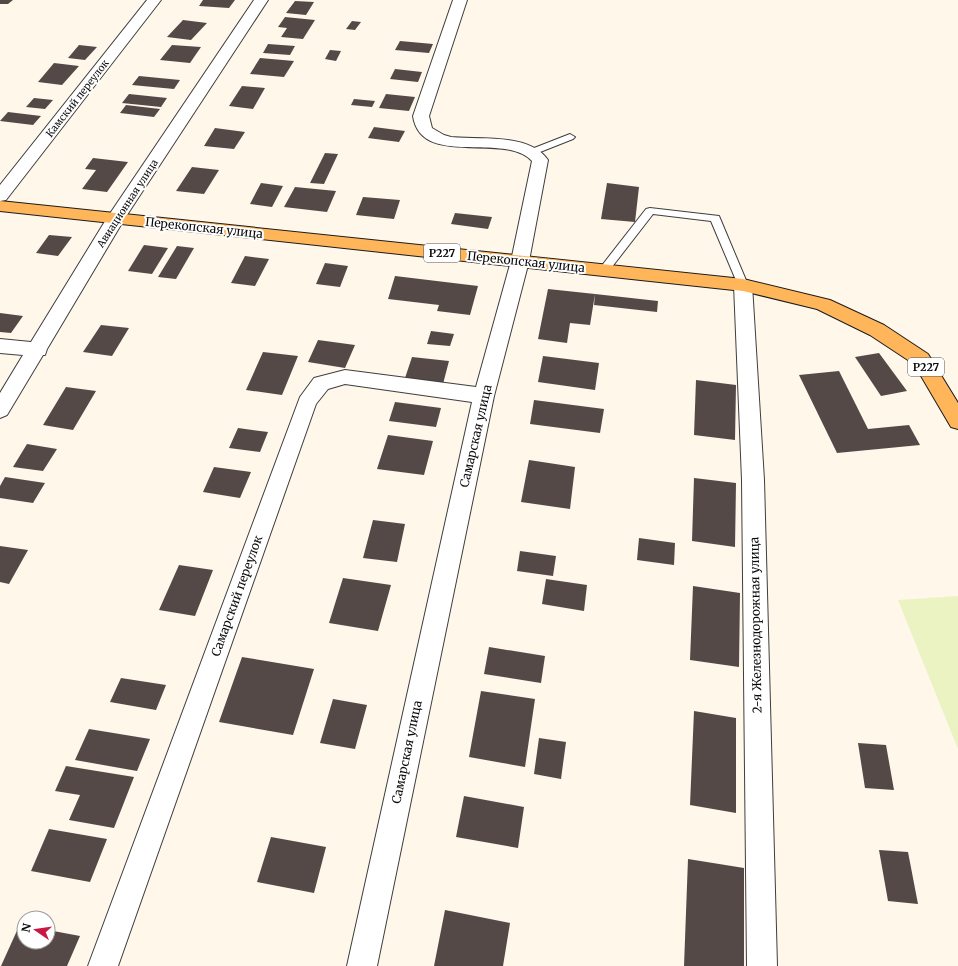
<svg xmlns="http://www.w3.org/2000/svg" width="958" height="966" font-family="Merriweather,serif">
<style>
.pitch{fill:#ecf3c3}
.building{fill:#554947}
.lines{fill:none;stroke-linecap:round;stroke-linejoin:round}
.lane-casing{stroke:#3e3e3e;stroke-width:2}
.street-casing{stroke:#3e3e3e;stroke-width:2}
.primary-casing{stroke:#1c1c1c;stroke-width:2}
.lane{fill:#fff;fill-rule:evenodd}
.street{fill:#fff;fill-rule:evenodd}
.primary{fill:#ffb55a;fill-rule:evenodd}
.labels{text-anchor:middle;stroke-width:4;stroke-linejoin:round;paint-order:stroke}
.far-street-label{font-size:10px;fill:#0b0b0b;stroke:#fff}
.shield{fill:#fff;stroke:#545454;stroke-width:1}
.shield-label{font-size:11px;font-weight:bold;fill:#0b0b0b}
.street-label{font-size:12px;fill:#0b0b0b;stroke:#fff}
</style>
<rect width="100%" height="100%" fill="#fff7ea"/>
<path class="pitch" d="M958,596V749L898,600Z"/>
<path class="building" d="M0,0H13L8,4H0Z
M203,0H235L229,8L199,6Z
M295,1L314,2L306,15L286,13Z
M285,17L315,20L303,39L281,37L287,28L278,27Z
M183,20L207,23L191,40L167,37Z
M352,21L361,22L355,30L346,29Z
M400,41L433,44L429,53L395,50Z
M268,44L295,46L290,55L263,53Z
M79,45L97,47L85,60L68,58Z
M172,45L201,47L190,63L160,60Z
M330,50L341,51L336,61L325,59Z
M260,58L294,61L284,77L250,74Z
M54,63L79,66L62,85L38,82Z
M395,69L422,72L418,82L390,79Z
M139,76L180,80L174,89L132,85Z
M242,86L265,88L253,109L229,106Z
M129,94L167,98L161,107L122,103Z
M386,94L415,97L409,111L379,108Z
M34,98L53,100L45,109L26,107Z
M354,99L375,101L372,107L351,105Z
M126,105L160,109L154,117L120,113Z
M8,112L41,116L33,125L0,121Z
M374,127L405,131L399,142L368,138Z
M215,128L245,132L234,149L204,146Z
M325,153L338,154L324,184L310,183Z
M93,158L128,162L107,192L82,189L96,170L85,169Z
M192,167L219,170L204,194L176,191Z
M261,183L283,186L272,207L250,204Z
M607,183L639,187L635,222L601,219Z
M295,187L336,191L327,212L284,207Z
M363,197L400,200L394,219L356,215Z
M455,213L492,217L488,229L451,224Z
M49,235L72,237L58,256L36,253Z
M144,245L168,248L152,274L128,271Z
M177,246L194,248L176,279L158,277Z
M245,256L269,259L255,286L231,283Z
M325,263L348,266L340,287L316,284Z
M395,276L478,286L470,315L437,311L439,305L388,299Z
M548,289L595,294L590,325L570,323L567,343L538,339Z
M595,294L658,301L657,312L594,305Z
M0,313L23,316L11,333L0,332Z
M101,325L129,328L112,356L83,352Z
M431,331L454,334L450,346L427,344Z
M318,340L355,345L345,368L308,362Z
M263,352L298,356L282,395L246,390Z
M879,353L907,391L881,396L855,357Z
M543,356L599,363L595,390L538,382Z
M412,357L449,361L443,384L405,378Z
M839,371L868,429L909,425L920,445L837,453L799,375Z
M696,380L736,385L735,440L694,435Z
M66,387L96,391L73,430L43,425Z
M534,400L604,409L600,433L530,424Z
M395,402L441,408L436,427L389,421Z
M238,428L268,432L260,452L229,448Z
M388,435L433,441L424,475L377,469Z
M27,444L57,449L43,471L13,467Z
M529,460L575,467L570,509L521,502Z
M214,467L251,472L240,498L203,492Z
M5,477L45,483L33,503L0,498V486Z
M694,478L736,483L735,547L692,541Z
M373,520L405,524L397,562L363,558Z
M639,538L675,543L674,565L637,560Z
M0,546L28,550L9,584L0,582Z
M520,551L556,556L553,576L517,571Z
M179,565L213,570L195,616L159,610Z
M343,578L391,585L378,631L329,623Z
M546,579L587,585L584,611L542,604Z
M693,586L740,593L739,667L690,660Z
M489,647L545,656L541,683L484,674Z
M242,657L314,669L293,735L219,722Z
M121,678L166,685L156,710L110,702Z
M481,691L535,699L525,767L469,757Z
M333,699L367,705L355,749L320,743Z
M694,711L736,718V813L690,805Z
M89,729L150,739L137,771L75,760Z
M539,738L566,742L561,779L534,774Z
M858,743L886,745L894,790L865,788Z
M66,766L134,777L114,828L69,820L80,795L55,791Z
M464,796L524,807L518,848L456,837Z
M49,829L107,839L90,882L31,871Z
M271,837L326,847L314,893L257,882Z
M879,850L908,852L918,904L888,901Z
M688,859L744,868V966H684Z
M445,910L510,923L503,966H434Z
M20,924L24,925V942H48V930L80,936L67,966H1Z"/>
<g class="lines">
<defs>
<path id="lane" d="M570,134L575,137L573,139L535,154L532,155L527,152L529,150Z
M650,208L719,216L748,285L747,288H739L738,285L711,221L653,214L608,272H600L599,270L600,268L646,209Z"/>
<path id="street" d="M147,0H161L6,200L0,201V185Z
M254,0H268L125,218L47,349L45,355H43L7,415L0,418V393L23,355L0,353V339L31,342L107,218Z
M453,0H467L429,116L432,128L444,135L451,137C480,140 530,133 548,160L529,261L494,396L377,966H347L472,402L345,384L328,389L316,404L118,966H88L300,397L314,378L345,370L476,387L511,261L532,161C504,131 421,169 413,116Z
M743,279L749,281L752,285L764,480L777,966H747L742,480L734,285L737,281Z"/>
<path id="primary" d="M0,201L743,279L830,300L884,325L928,354L958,403V429L951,427L914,364L870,335L817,309L743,291L0,211Z"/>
</defs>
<use href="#lane" class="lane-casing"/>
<use href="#street" class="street-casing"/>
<use href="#primary" class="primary-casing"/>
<use href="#lane" class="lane"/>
<use href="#street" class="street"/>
<use href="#primary" class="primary"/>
</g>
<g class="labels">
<g class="far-street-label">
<text transform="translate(77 98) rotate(-52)" y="4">Камский переулок</text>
<text transform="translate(127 203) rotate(-57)" y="4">Авиационная улица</text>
</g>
<g class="shield">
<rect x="424" y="244" width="36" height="18" rx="3"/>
<rect x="908" y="358" width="36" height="18" rx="3"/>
</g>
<g class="shield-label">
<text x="442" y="257">Р227</text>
<text x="926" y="371">Р227</text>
</g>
<g class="street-label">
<text transform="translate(204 228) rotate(6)" y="4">Перекопская улица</text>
<text transform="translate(526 262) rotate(6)" y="4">Перекопская улица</text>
<text transform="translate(476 436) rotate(-77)" y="4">Самарская улица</text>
<text transform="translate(237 596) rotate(-70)" y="4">Самарский переулок</text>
<text transform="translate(756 625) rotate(-91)" y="4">2-я Железнодорожная улица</text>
<text transform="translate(407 752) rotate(-78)" y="4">Самарская улица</text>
</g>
</g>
<g transform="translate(36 930) rotate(283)"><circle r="19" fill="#ffffff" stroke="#9d9d9d"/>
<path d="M0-3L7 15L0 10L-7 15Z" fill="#c81743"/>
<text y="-6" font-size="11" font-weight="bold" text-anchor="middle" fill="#0b0b0b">N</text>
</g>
</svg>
